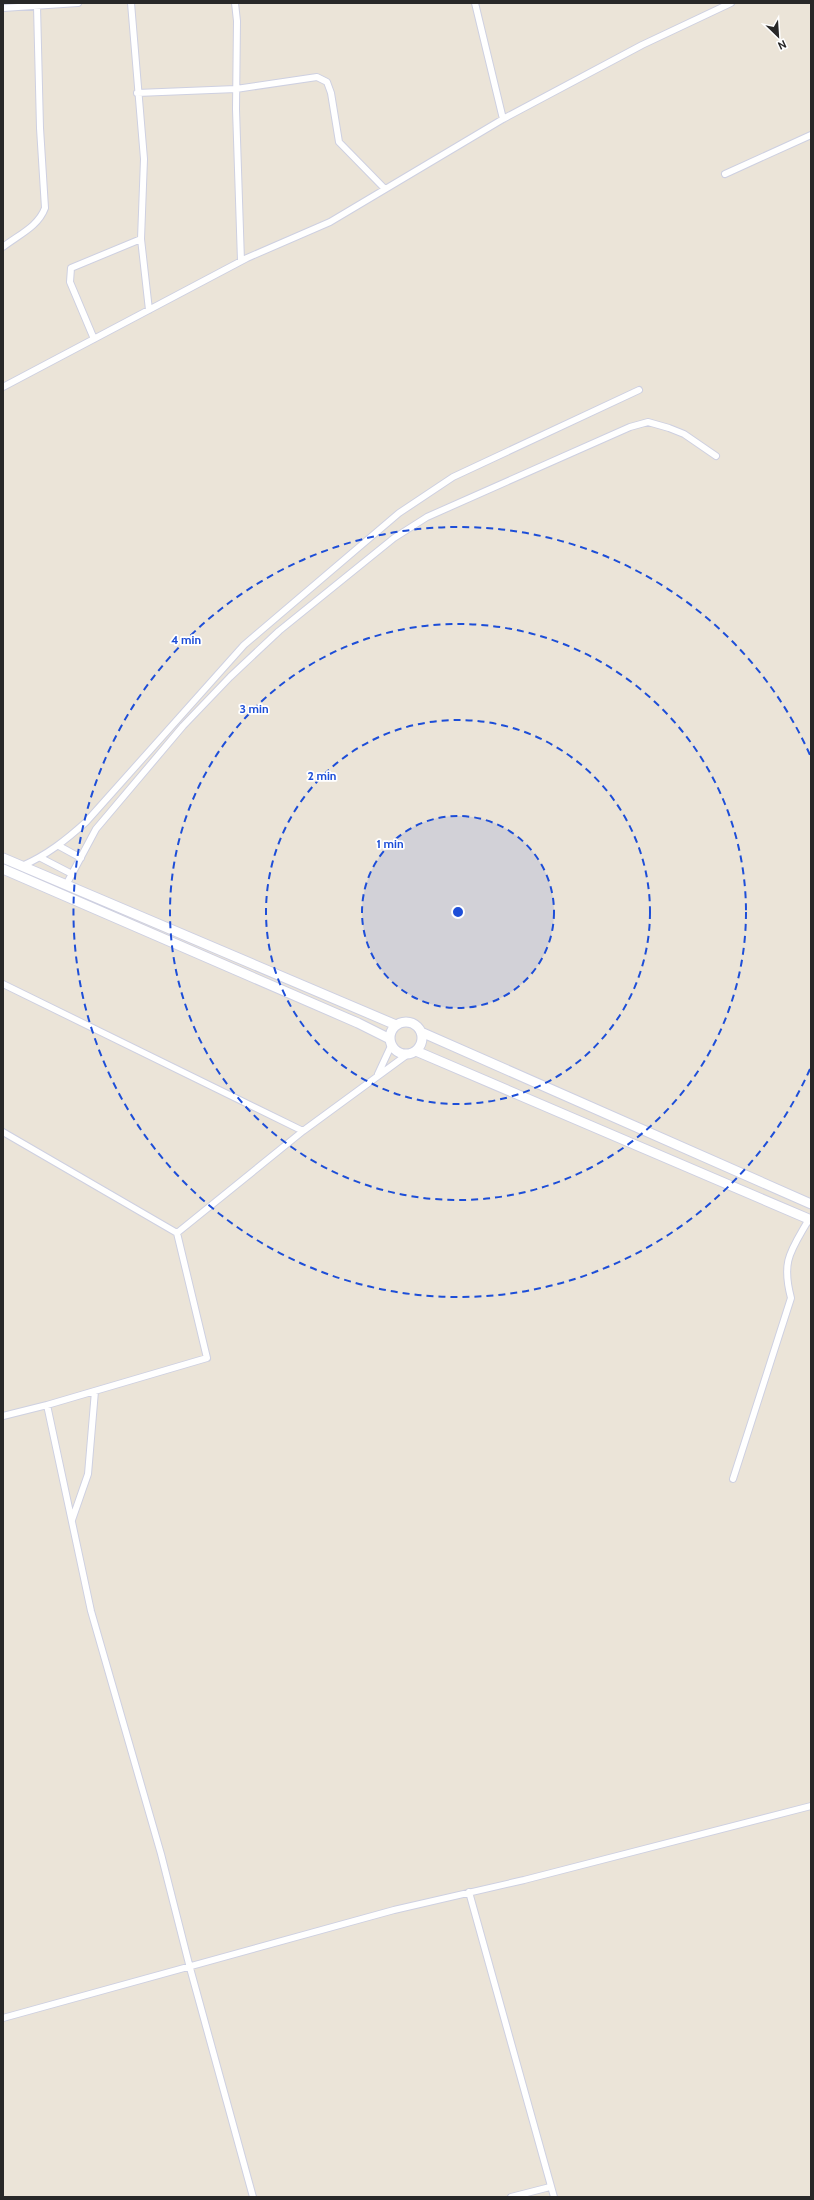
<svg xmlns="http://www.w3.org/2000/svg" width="814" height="2200" font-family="Cabin,sans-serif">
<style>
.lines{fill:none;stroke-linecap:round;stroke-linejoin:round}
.street-casing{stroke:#ced0e1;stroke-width:8}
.secondary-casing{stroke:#ced0e1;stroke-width:11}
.street{stroke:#fff;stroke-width:6}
.secondary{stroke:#fff;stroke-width:9}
.ring{fill:none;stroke:#1d4ed8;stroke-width:2;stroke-dasharray:7 5}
.centre{fill:#1d4ed8;stroke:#fff;stroke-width:2}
.ring-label{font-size:12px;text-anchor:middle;font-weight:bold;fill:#1d4ed8;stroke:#fff;stroke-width:3.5;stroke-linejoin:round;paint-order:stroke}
</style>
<rect width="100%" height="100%" fill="#ebe4d8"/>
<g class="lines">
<defs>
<path id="street" d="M131,3L144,159L141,239L149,310
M235,3L237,21L236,109L241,261
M475,3L503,119
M3,8L78,3
M137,93L236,89L317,77L327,82L331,93L339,142L385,189
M725,174L811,135
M3,247C18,235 38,227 45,208L40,128L37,6
M94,339L70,282L71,268L141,239
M3,387L247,258L330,222L503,119L642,45L731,3
M59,846L81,858
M41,858L72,874
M22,866C47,855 66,840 86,822L244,645L399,513L453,477L639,390
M66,885L96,829L183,726L230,677L279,631L394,538L427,517L630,427L648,422L669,428L684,434L716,456
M3,984L303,1131
M378,1074L391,1046
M3,1132L177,1233
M3,1416L47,1405
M733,1479L791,1298C781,1260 791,1251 809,1219
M72,1520L88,1474L95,1391
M469,1892L554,2197
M3,2018L394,1910L524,1880L811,1806
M253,2197L190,1968L161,1854L91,1611L47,1405L207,1358L177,1233L303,1131L408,1054
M511,2197L550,2187"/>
<path id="secondary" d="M3,858L396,1025
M3,869L358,1023L390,1039
M390 1038a16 16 0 1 1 32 0a16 16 0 1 1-32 0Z
M421,1032L811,1204
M416,1051L811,1220"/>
</defs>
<use href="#street" class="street-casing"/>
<use href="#secondary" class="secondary-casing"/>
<use href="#street" class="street"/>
<use href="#secondary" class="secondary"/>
</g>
<circle cx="458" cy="912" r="96" fill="#1d4ed8" fill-opacity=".12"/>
<g class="ring">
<circle cx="458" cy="912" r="96"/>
<circle cx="458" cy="912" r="192"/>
<circle cx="458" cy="912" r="288"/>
<path d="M810 1069A385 385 0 1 1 810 755"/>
</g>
<circle cx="458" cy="912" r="6" class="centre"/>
<g class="ring-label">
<text x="186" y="644">4 min</text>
<text x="254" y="713">3 min</text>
<text x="322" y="780">2 min</text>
<text x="390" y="848">1 min</text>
</g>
<rect width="814" height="2200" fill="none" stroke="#282828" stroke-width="8"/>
<g transform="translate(778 36) rotate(155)" stroke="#ffffff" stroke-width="3" paint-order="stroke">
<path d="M0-3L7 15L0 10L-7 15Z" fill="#282828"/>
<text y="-6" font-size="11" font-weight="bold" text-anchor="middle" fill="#282828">N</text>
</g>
</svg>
